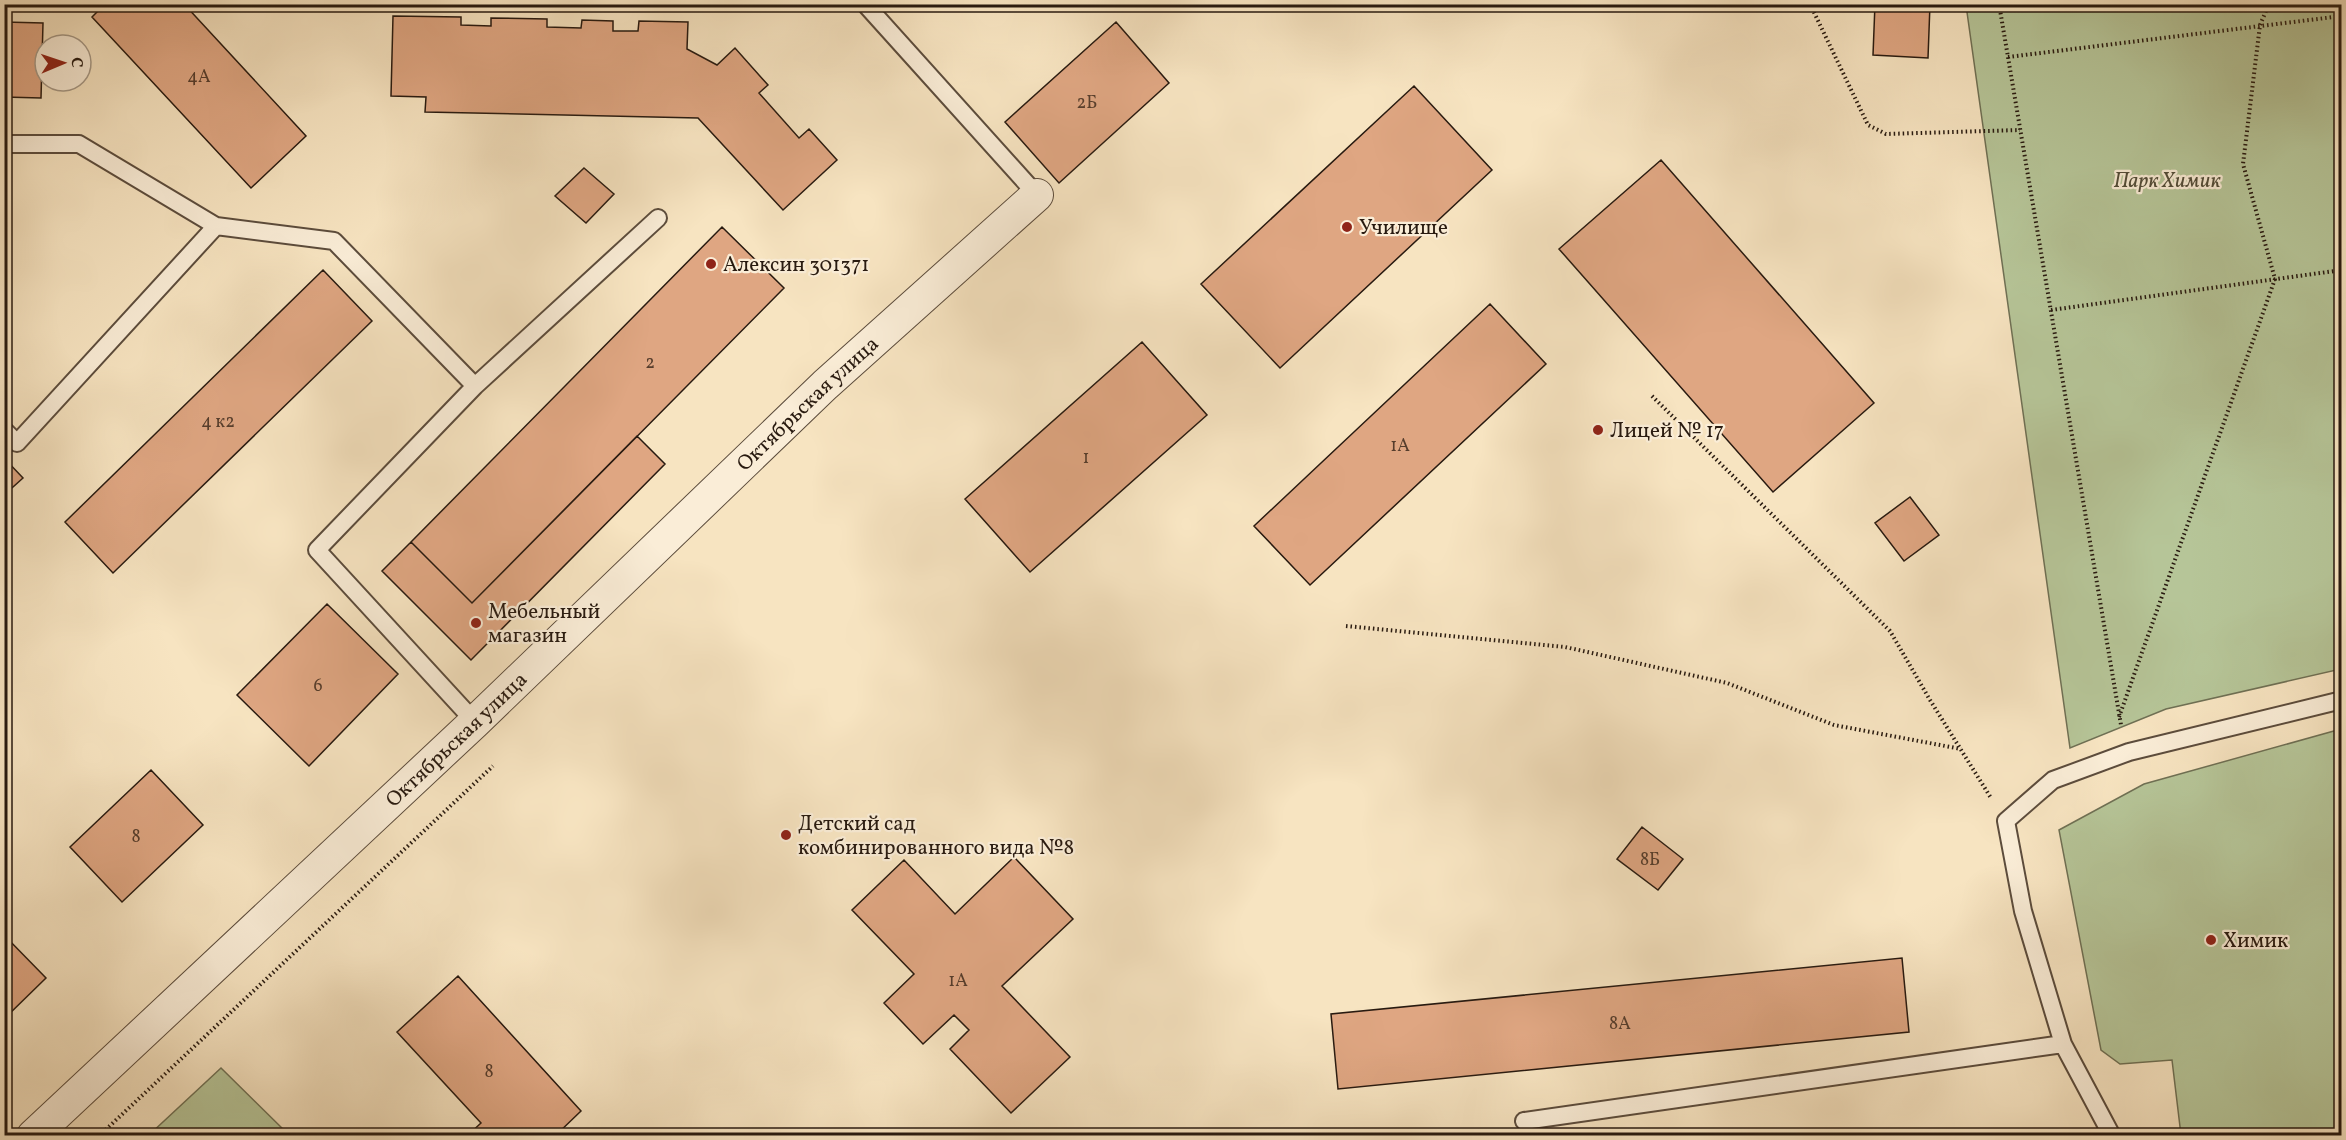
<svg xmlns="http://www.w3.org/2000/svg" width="2346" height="1140" font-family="Vollkorn,serif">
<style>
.green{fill:#b6c598;stroke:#6f7054;stroke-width:1.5}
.building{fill:#dfa682;stroke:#281a10;stroke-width:1.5}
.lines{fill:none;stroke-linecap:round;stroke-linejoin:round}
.lane-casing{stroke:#5c4c3c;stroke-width:20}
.street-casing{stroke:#5c4c3c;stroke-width:34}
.path{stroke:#281a10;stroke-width:4;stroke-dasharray:1.5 3;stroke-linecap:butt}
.lane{stroke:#faedd7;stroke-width:16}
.street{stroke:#faedd7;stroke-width:32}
.poi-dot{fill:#8f2418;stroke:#faedd7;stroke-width:2}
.labels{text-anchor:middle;stroke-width:4.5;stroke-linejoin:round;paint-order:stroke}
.number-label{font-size:18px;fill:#563d2c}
.park-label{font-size:21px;font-style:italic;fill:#534d39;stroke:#faedd7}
.poi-label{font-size:21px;fill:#281a10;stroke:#faedd7;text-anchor:start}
.street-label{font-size:21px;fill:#281a10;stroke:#faedd7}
</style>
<rect width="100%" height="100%" fill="#f7e4c1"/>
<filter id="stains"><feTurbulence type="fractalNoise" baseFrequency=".00333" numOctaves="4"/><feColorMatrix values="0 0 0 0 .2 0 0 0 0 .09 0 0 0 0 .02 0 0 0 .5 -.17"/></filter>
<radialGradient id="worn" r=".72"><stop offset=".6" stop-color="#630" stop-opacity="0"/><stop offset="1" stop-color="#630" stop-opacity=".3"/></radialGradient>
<path class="green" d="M1966,5H2341V669L2166,709L2070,748Z
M2341,729V1135H2181L2172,1060L2120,1064L2101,1050L2059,830L2144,784Z
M221,1068L289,1135H149Z"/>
<path class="building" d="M105,4H184L306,136L251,188L92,17Z
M1875,4H1930L1928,58L1873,55Z
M393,16L461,17V25L491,26V18L547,19V27L581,28L582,20L613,21V31H638L639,21L688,22L687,49L717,65L735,48L768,85L759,93L799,138L809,129L837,160L783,210L698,118L425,112L426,97L391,96Z
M4,22L43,23L41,98L4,97Z
M1116,22L1169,83L1059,183L1005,122Z
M1414,86L1492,170L1280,368L1201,284Z
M1661,160L1874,403L1773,492L1559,249Z
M584,168L614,194L586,223L555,196Z
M722,227L784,288L472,603L411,542Z
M323,270L372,321L113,573L65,522Z
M1490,304L1546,364L1310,585L1254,526Z
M1142,342L1207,415L1030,572L965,499Z
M637,436L665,464L471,660L382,571L411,542L472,603Z
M4,458L23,478L4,495Z
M1910,497L1939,535L1904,561L1875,523Z
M327,604L398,674L309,766L237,695Z
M151,770L203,825L122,902L70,847Z
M1642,827L1683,859L1658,890L1617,859Z
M1014,857L1073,919L1002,986L1070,1057L1011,1113L950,1049L969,1030L954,1015L923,1044L884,1003L914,974L852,910L904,860L955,914Z
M4,935L46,978L4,1019Z
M1902,958L1909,1032L1338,1089L1331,1014Z
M458,976L581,1111L555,1136H467L481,1123L397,1032Z"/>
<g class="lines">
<defs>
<path id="lane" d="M865,4L1037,195
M4,144H79L216,226
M4,430L17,443L216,226L334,241L475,386
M475,722L317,550L475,386L658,218
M1524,1121L2063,1044
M2112,1136L2063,1044L2023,911L2006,821L2053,780L2129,752L2342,700"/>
<g id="street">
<path id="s1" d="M33,1136L475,722L825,385L1037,195"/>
</g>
</defs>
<use href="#lane" class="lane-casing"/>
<use href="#street" class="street-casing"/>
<path class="path" d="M1810,4L1868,125L1886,134L2020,130
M1999,4L2121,725
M2008,57L2342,16
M2051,310L2342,270
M1652,396L1890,631L1930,700L1991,798
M1346,626L1565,647L1727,683L1834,725L1961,749
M2119,717L2275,279L2243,164L2260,25L2269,4
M99,1136L493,766"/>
<use href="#lane" class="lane"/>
<use href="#street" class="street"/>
</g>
<g class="poi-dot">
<circle cx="1347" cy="227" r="6"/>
<circle cx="711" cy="264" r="6"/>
<circle cx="1598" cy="430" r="6"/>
<circle cx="476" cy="623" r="6"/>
<circle cx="786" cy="835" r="6"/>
<circle cx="2211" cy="940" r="6"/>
</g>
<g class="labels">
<g class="number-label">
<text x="199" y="82">4А</text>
<text x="1087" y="108">2Б</text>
<text x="650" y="368">2</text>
<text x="218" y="427">4 к2</text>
<text x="1400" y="451">1А</text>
<text x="1086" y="463">1</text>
<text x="318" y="691">6</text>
<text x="136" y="842">8</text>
<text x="1650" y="865">8Б</text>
<text x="958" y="986">1А</text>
<text x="1620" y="1029">8А</text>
<text x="489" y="1077">8</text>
</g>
<g class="park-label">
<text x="2167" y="187">Парк Химик</text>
</g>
<g class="poi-label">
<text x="1359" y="234">Училище</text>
<text x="723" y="271">Алексин 301371</text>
<text x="1610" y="437">Лицей № 17</text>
<text x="488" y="618">Мебельный<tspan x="488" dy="24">магазин</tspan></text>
<text x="798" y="830">Детский сад<tspan x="798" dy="24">комбинированного вида №8</tspan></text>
<text x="2223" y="947">Химик</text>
</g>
<g class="street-label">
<text dy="7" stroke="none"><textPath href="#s1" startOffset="1066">Октябрьская улица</textPath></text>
<text dy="7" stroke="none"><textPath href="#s1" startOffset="580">Октябрьская улица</textPath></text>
</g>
</g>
<rect width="2346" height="1140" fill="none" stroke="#f7e4c1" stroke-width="24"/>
<rect x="6" y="6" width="2334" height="1128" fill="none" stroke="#281a10" stroke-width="3"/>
<rect x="12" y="12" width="2322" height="1116" fill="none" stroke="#281a10" stroke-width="1.5"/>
<g transform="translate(63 63) rotate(88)"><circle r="28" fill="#faedd7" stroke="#a69987" stroke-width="1.5"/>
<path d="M0-4.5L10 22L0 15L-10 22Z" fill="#8f2418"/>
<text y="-9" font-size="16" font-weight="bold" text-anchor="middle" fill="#281a10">С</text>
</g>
<rect width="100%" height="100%" filter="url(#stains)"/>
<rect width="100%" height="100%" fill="url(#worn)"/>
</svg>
